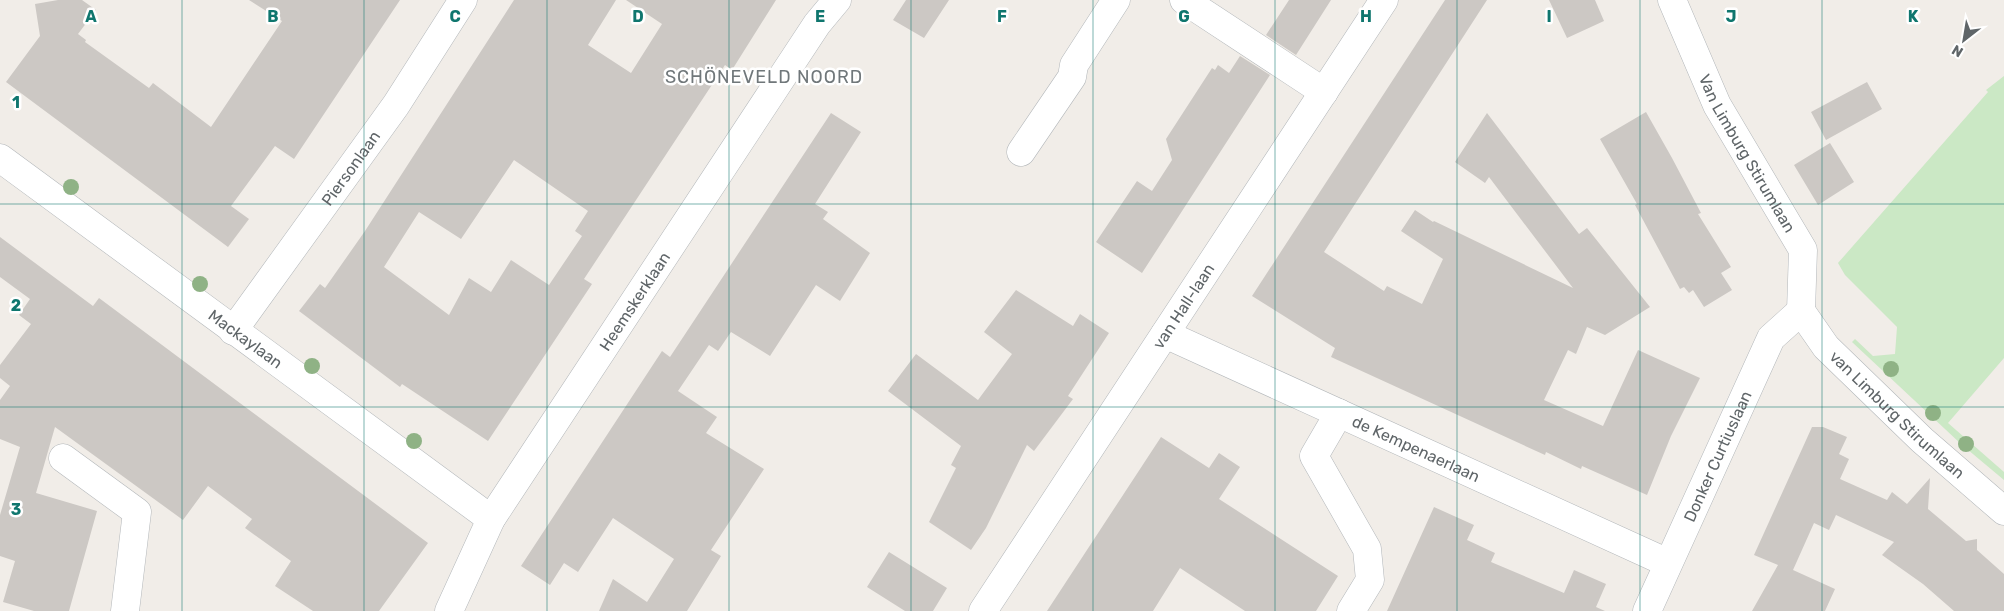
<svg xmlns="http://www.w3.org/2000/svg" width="2004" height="611" font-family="Rubik,sans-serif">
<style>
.green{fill:#cbe8c5}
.building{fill:#ccc8c4;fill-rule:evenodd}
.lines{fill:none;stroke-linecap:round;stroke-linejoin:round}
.minor-casing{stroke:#b3b7ba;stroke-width:29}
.minor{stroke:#fff;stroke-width:28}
.tree{fill:#8fb285}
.grid{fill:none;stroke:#0f766e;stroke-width:1;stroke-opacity:0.55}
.labels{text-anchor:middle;stroke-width:5;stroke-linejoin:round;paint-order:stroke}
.street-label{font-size:16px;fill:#5f6568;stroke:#fff}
.neighbourhood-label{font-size:18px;letter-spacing:1px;fill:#70777a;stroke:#fff}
.grid-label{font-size:16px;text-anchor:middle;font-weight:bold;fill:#0f766e;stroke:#fff;stroke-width:5;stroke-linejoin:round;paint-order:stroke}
</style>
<rect width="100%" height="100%" fill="#f1ede8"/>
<path class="green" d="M2004,76V358L1948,423L2004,472V480L1961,444L1852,342L1855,339L1873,356L1895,354L1897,327L1845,275L1838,263L1988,92L1986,90Z"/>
<path class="building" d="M58,0H82L96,10L78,34L86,40L85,42L149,88L153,83L211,127L282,21L249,0H400L294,159L275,146L231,206L249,219L228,247L6,82L40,36L35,4Z
M514,0H616L588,45L631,73L662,24L626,0H776L732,70L725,65L584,279L592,284L488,441L402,384L400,387L299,311L320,284L325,288L365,231ZM514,160L588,211L575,231L582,236L549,285L511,260L491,292L469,278L449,315L384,267L419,212L461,239Z
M906,0H949L924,38L893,20Z
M1289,0H1331L1296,55L1266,35Z
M1445,0H1487L1324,252L1384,291L1387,286L1422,304L1443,259L1401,231L1415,210L1433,222L1434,221L1573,288L1489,177L1485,183L1455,162L1487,113L1579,234L1587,228L1650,307L1605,335L1587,327L1576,354L1568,350L1544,400L1603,426L1638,350L1700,378L1671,436L1647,495L1582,466L1581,469L1546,452L1545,455L1331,357L1335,348L1252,296Z
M1549,0H1595L1604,21L1567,38Z
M1240,56L1270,75L1142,273L1096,242L1137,181L1152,191L1172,160L1166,139L1212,68L1215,70L1218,65L1229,73Z
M1867,82L1882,109L1826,140L1811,112Z
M1646,112L1672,158L1701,213L1698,214L1731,267L1721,273L1732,290L1704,307L1693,290L1689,293L1684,287L1680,289L1635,205L1637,204L1600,139Z
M831,113L861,132L815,204L828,212L823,219L870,253L840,301L816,285L770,356L731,332L718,351L709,345L678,391L717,417L706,433L764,469L711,550L721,556L687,611H599L613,579L647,602L674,559L613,518L578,572L564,563L550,585L521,566L662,351L670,357Z
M1830,143L1854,182L1818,205L1794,165Z
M0,237L93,306L99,298L428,543L379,611H313L275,586L291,561L245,528L252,519L208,486L183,520L55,427L36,493L97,511L69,611H34L3,602L15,561L0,556V515L20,447L0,439V400L10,386L0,378V365L31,324L19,315L30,299L0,277Z
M1016,290L1073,326L1080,314L1109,333L1068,396L1073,399L1034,451L1027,445L986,528L971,550L929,522L956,468L951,465L961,446L888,391L916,354L978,400L1012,354L984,332Z
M1812,427H1823L1847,437L1839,454L1849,459L1840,479L1887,500L1892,492L1907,504L1930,478L1928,509L1966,541L1977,539V550L2004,574V611H1954L1923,584L1882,555L1894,542L1836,515L1829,530L1814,523L1793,570L1835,589L1825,611H1752L1778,565L1754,555Z
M1161,437L1209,468L1219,453L1240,467L1219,499L1338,576L1316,611H1245L1180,568L1153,611H1047Z
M1434,507L1474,525L1467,540L1495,553L1491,562L1564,593L1574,570L1606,584L1596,607L1605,611H1387Z
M889,552L947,588L933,611H905L867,587Z"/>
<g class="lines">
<defs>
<g id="minor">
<path d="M1184,0L1324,92"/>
<path id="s1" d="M1672,0L1717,105L1803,250L1801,311"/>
<path d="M1021,152L1072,77L1074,65L1116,0"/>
<path id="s2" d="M0,158L491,519"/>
<path id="s3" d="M1801,311L1826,347L1922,440L2004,511"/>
<path id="s4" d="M233,331L396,105L463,0"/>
<path id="s5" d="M1165,334L1668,563"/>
<path d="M1339,413L1314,456L1367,549L1370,580L1351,611"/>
<path d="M63,458L137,512L125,611"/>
<path id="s6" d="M449,611L491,519L817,24L837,0"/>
<path id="s7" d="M983,611L1384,0"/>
<path id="s8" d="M1647,611L1771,338L1801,311"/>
</g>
</defs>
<use href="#minor" class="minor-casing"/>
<use href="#minor" class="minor"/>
</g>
<g class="tree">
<circle cx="71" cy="187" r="8"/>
<circle cx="200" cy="284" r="8"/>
<circle cx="312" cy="366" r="8"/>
<circle cx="1891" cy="369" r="8"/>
<circle cx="1933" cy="413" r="8"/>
<circle cx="414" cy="441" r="8"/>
<circle cx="1966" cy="444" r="8"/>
</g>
<path class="grid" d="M182,0V611M364,0V611M547,0V611M729,0V611M911,0V611M1093,0V611M1275,0V611M1457,0V611M1640,0V611M1822,0V611M0,204H2004M0,407H2004"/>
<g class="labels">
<g class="street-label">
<text dy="6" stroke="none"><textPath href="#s1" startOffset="171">Van Limburg Stirumlaan</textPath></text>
<text dy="6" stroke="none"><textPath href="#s4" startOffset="201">Piersonlaan</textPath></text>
<text dy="6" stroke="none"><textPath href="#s6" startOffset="362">Heemskerklaan</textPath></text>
<text dy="6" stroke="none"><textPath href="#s7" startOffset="365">van Hall-laan</textPath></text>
<text dy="6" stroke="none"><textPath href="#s2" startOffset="305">Mackaylaan</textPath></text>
<text dy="6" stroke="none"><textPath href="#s3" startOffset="142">van Limburg Stirumlaan</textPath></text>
<text dy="6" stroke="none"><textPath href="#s5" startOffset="276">de Kempenaerlaan</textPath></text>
<text dy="6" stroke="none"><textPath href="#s8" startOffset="170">Donker Curtiuslaan</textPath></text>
</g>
<g class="neighbourhood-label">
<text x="764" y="83">SCHÖNEVELD NOORD</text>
</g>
</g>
<g class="grid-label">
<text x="91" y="22">A</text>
<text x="273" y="22">B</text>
<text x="455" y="22">C</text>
<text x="638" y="22">D</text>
<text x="820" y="22">E</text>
<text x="1002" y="22">F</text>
<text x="1184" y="22">G</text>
<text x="1366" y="22">H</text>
<text x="1549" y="22">I</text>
<text x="1731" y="22">J</text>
<text x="1913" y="22">K</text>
<text x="16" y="108">1</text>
<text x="16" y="311">2</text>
<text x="16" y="515">3</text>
</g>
<g transform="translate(1964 40) rotate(211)" stroke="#ffffff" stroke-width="4" paint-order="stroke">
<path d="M0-4L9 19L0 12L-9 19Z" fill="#5f6568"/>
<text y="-8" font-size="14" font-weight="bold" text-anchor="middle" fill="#5f6568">N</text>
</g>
</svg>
